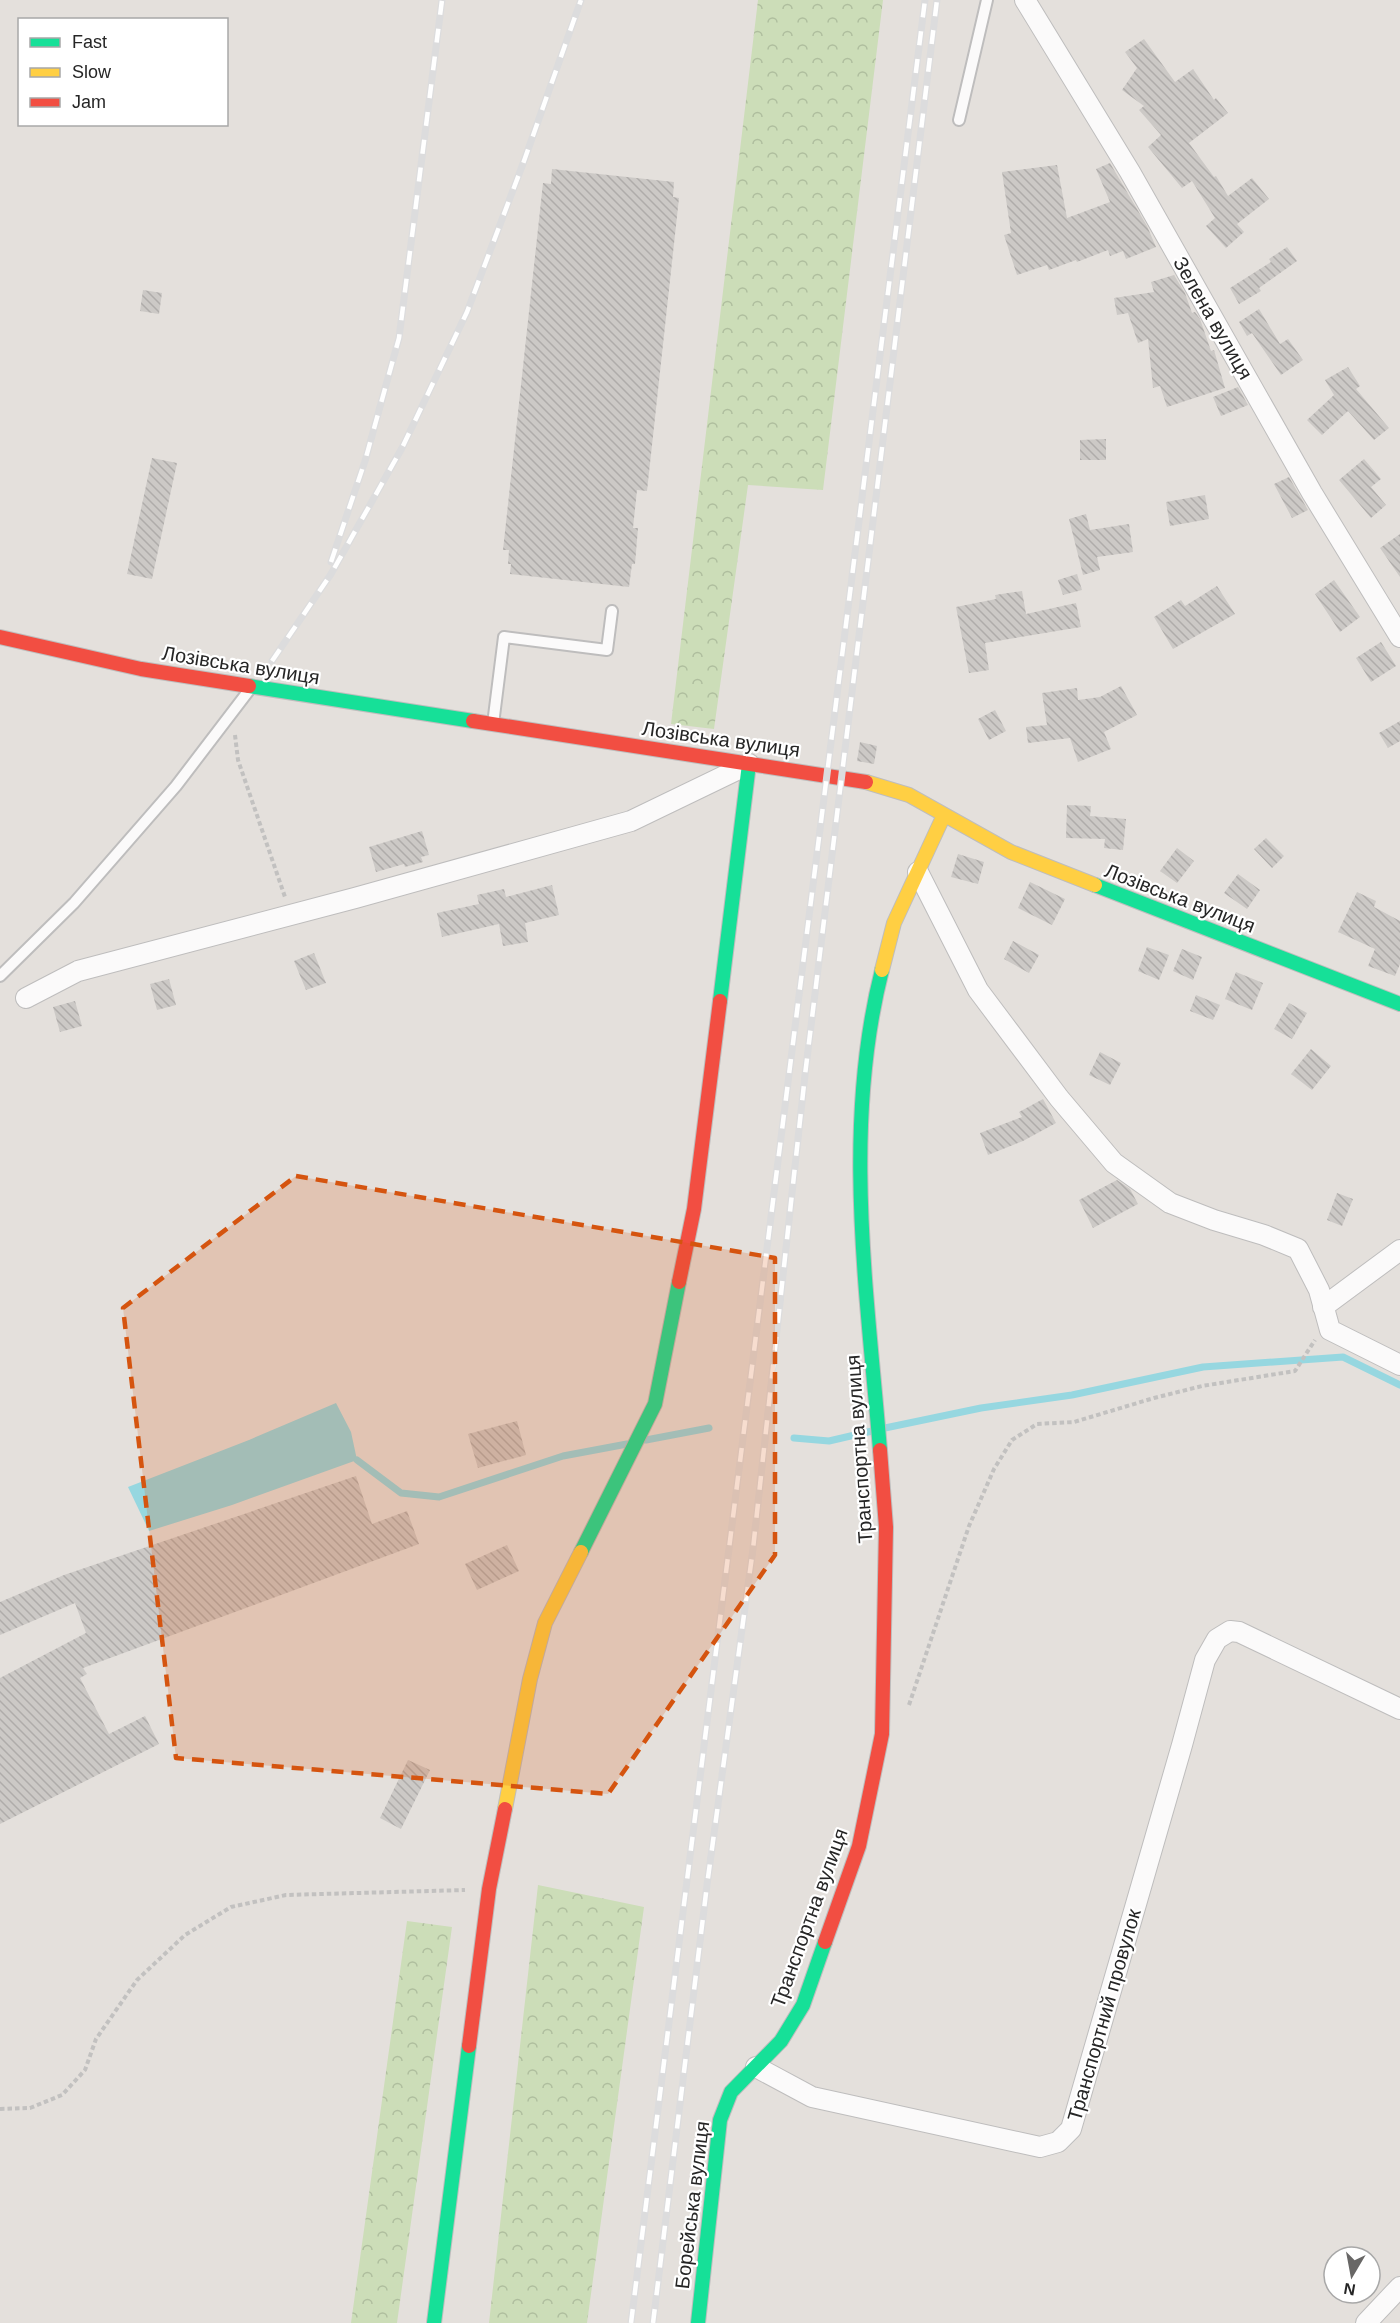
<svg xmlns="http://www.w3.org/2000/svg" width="1400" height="2323" font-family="Arial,sans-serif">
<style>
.forest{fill:url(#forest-crowns)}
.water{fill:#96d7e0}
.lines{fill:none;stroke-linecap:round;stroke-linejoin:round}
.stream{stroke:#96d7e0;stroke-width:7}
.building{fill:url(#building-back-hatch)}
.lane-casing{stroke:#bebdbd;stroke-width:14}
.street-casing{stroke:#bebdbd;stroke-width:22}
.fast-casing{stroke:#bebdbd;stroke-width:16}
.slow-casing{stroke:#bebdbd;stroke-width:16}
.jam-casing{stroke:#bebdbd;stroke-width:16}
.path{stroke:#c2c1c0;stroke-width:4;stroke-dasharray:4.5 3;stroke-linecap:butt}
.lane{stroke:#fbfafa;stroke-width:10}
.street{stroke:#fbfafa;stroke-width:20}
.fast{stroke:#16e098;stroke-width:14}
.slow{stroke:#ffcf43;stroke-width:14}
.jam{stroke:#f24e42;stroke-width:14}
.rail-casing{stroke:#dcdcdd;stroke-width:7}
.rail{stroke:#fff;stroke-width:4.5;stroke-dasharray:14;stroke-linecap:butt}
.marked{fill:#d5540f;fill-opacity:0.2;stroke:#d5540f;stroke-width:4.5;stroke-dasharray:12 8;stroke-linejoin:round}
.labels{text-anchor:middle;stroke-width:4.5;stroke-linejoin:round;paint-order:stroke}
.street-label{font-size:20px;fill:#262626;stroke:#fff}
</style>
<defs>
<pattern id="forest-crowns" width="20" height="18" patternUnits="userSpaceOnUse" patternTransform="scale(1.5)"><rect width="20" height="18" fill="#ccddb8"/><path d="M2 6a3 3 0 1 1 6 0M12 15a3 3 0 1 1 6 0" fill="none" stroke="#afbe9e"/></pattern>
<pattern id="building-back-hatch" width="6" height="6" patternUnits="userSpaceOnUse" patternTransform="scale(1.5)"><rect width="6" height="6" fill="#ccc9c6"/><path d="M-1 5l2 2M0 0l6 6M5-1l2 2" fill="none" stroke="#afacaa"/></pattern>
</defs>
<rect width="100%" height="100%" fill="#e4e0dc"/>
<path class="forest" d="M758,0H883L823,490L748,485L714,729L671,724Z
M538,1885L644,1907L587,2323H489Z
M407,1921L452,1927L397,2323H351Z"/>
<path class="water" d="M336,1403L351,1432L357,1460L232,1505L149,1531L128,1487L249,1440Z"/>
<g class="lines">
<path class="stream" d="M885,1428L981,1408L1072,1395L1203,1367L1343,1357L1400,1385
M794,1438L829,1441L872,1431
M646,1440L709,1428
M357,1460L401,1493L439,1497L563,1456L627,1444"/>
</g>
<path class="building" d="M1144,39L1175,82L1193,69L1214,100L1216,98L1228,113L1189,143L1214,177L1216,176L1228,196L1252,178L1269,199L1237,224L1244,232L1226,248L1206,226L1215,218L1192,181L1182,188L1148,147L1161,135L1139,110L1144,106L1122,90L1137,68L1125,52Z
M1110,163L1147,226L1156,247L1126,259L1123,251L1110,256L1108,250L1077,262L1076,260L1049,270L1047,265L1017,275L1004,235L1011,233L1002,172L1057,165L1067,218L1110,202L1096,169Z
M552,169L674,182L673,197L679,198L647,491L637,490L633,528H638L635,564H632L629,587L510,574L511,564H508L509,550H503L543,183L551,184Z
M1287,247L1297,261L1259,288L1261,291L1239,304L1230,288L1271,262L1269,259Z
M1174,275L1185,293L1192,313L1195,312L1200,319L1211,351L1214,350L1225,388L1167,407L1160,386L1153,388L1148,339L1138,343L1128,313L1117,315L1114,298L1154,292L1151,282Z
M143,290L162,293L159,314L140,311Z
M1259,309L1280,344L1288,339L1303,360L1281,375L1252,333L1247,336L1239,322Z
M1348,367L1360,386L1356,389L1389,428L1374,440L1348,411L1322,435L1307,420L1334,395L1325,380Z
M1238,387L1248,405L1221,416L1213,397Z
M1106,439V460H1080V440Z
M152,458L177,463L152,579L127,574Z
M1364,459L1381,479L1371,487L1386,505L1371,518L1339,480Z
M1289,477L1308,510L1292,518L1274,484Z
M1205,495L1209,519L1170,526L1166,502Z
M1086,514L1090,530L1129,524L1133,552L1097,557L1100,570L1083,575L1069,519Z
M1400,534V577L1380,548Z
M1077,574L1082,590L1063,595L1058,580Z
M1334,580L1360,617L1340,632L1315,594Z
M1217,586L1235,614L1173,649L1154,617L1181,600L1185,606Z
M1022,591L1026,614L1076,603L1081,627L985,643L989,670L969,673L956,607L996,599L995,595Z
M1381,642L1396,666L1371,682L1356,658Z
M1121,686L1137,715L1104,732L1111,749L1078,762L1070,738L1028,743L1026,727L1047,725L1042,693L1077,688L1078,700L1100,697Z
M995,710L1006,731L989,740L978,719Z
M1400,721V741L1388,748L1379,733Z
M860,742L877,746L874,764L857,761Z
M1067,805L1091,806L1090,816L1126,819L1123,850L1104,848L1105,839L1066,838Z
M422,831L429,855L421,857L423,862L405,867L404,864L376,872L369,847Z
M1266,838L1284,856L1272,868L1254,849Z
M1177,848L1194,861L1177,883L1160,871Z
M958,854L984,862L978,884L951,877Z
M1238,874L1260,890L1247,909L1224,893Z
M1030,882L1065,899L1052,925L1018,908Z
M552,885L559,915L525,923L528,942L503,946L499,924L442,937L437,913L479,904L477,895L504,889L506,897Z
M1357,892L1376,901L1374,907L1400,921V964L1395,976L1368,966L1375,949L1338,932Z
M1013,941L1039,955L1029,973L1004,959Z
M1147,947L1169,955L1159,980L1138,971Z
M1182,949L1202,957L1193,980L1173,971Z
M314,953L326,983L306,990L294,961Z
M1236,972L1263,983L1252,1010L1225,999Z
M169,979L176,1005L157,1010L150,984Z
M1196,995L1220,1005L1213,1020L1190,1011Z
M75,1001L82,1026L60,1032L53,1007Z
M1289,1003L1307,1013L1292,1039L1274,1029Z
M1311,1049L1331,1066L1312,1090L1291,1074Z
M1100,1052L1121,1063L1110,1085L1089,1075Z
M1043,1099L1056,1123L1023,1141L988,1155L980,1133L1022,1117L1019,1112Z
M1117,1180L1130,1189L1138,1204L1093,1228L1079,1200Z
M1337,1193L1353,1199L1342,1226L1327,1220Z
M517,1421L526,1455L478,1468L468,1434Z
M356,1476L372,1524L407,1511L419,1544L83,1668L87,1674L80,1678L109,1734L145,1716L159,1744L0,1824V1678L86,1633L75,1603L0,1635V1602L64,1575Z
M507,1545L519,1571L477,1590L465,1564Z
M408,1760L430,1770L401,1829L380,1818Z"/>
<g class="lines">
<defs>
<path id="lane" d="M959,120L987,0
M493,724L504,637L607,650L612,611
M0,976L74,903L176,786L250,689"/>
<path id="street" d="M1025,0L1130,172L1312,493L1400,637
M918,872L978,990L1059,1098L1114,1163L1170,1203L1214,1220L1264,1235L1298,1249L1319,1290L1330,1330L1400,1365
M26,998L78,971L355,898L631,821L749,764
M1323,1307L1400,1250
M756,2067L812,2097L1040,2147L1058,2142L1071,2129L1182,1745L1205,1660L1217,1639L1230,1631L1239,1632L1400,1709
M1366,2323L1400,2287"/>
<path id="fast" d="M249,686L473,721
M1095,885L1400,1004
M720,1001L749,764
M880,1450C867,1291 842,1127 882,970
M581,1552L655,1404L679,1282
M434,2323L469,2046
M698,2323L720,2120L731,2092L781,2041L803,2005L825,1942"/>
<path id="slow" d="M866,782L909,795L1011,852L1095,885
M882,970L894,923L944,815
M505,1809L530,1679L545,1623L581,1552"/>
<path id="jam" d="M0,637L141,669L249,686
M473,721L866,782
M679,1282L694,1209L720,1001
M825,1942L859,1846L882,1734L886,1527L880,1450
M469,2046L489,1889L505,1809"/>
</defs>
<use href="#lane" class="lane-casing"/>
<use href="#street" class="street-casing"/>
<use href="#fast" class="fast-casing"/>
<use href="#slow" class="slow-casing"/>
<use href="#jam" class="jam-casing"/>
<path class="path" d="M235,735L238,760L285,897
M909,1705L969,1526L994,1469L1012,1440L1037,1424L1074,1422L1154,1398L1202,1386L1295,1371L1315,1340
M0,2109L30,2108L62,2095L85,2070L96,2039L137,1980L185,1935L231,1907L286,1895L465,1890"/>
<use href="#lane" class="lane"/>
<use href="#street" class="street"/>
<use href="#fast" class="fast"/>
<use href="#slow" class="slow"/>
<use href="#jam" class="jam"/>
<defs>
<path id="rail" d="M331,562L365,461L399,338L442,0
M272,661L331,574L402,448L467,312L524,161L581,0
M631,2323L925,0
M653,2323L707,1885L753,1549L805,1075L937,0"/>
</defs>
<use href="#rail" class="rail-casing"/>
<use href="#rail" class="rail"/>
</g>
<path class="marked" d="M296,1176L775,1258V1555L608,1794L176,1758L123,1308Z"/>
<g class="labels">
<g class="street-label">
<text transform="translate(1213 318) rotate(60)" y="7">Зелена вулиця</text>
<text transform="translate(241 665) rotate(9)" y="7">Лозівська вулиця</text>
<text transform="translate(721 739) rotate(8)" y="7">Лозівська вулиця</text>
<text transform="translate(1180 898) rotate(21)" y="7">Лозівська вулиця</text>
<text transform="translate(859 1449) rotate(-94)" y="7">Транспортна вулиця</text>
<text transform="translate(809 1918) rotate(-70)" y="7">Транспортна вулиця</text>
<text transform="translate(1104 2015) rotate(-74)" y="7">Транспортний провулок</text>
<text transform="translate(692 2205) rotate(-83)" y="7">Борейська вулиця</text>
</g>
</g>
<rect x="18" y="18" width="210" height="108" fill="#ffffff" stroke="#a8a8a8" stroke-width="1.5"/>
<rect x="30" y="38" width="30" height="9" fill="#16e098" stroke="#a8a8a8" stroke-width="1.5"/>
<text x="72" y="48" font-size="18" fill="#262626">Fast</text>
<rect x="30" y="68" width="30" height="9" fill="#ffcf43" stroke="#a8a8a8" stroke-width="1.5"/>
<text x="72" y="78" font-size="18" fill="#262626">Slow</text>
<rect x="30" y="98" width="30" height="9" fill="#f24e42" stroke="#a8a8a8" stroke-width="1.5"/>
<text x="72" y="108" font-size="18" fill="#262626">Jam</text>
<g transform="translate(1352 2275) rotate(190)"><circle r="28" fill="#ffffff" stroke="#a8a8a8" stroke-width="1.5"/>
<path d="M0-4.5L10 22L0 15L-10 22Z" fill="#686766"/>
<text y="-9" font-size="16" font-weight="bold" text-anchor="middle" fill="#262626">N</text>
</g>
</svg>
